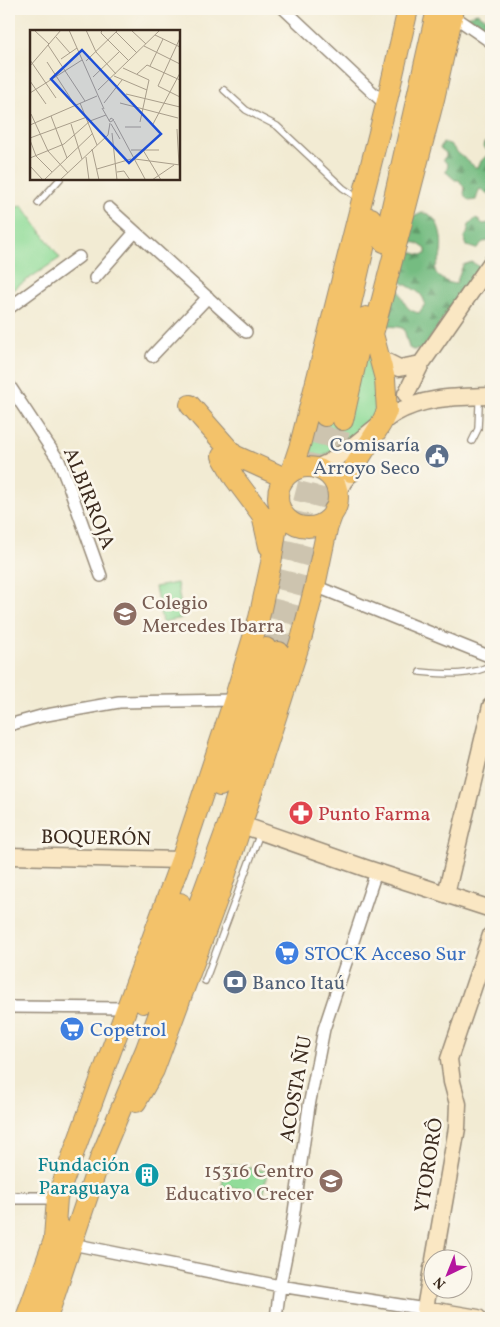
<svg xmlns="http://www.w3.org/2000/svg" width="500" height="1327" font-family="Vollkorn,serif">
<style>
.forest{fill:url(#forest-firs);stroke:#587350}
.green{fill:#91dc99;stroke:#66835c}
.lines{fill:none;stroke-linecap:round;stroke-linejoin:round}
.highway-tunnel{stroke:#cdc4af;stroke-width:20;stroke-dasharray:20 10;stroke-linecap:butt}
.lane-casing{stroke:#968a78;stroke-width:8}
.street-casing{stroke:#968a78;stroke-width:14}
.secondary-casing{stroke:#968a78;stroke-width:19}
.highway-casing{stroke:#968a78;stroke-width:22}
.lane{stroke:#fff;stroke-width:5.5}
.street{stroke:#fff;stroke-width:11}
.secondary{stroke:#fae7c3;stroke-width:16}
.highway{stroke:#f3c26a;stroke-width:20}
.labels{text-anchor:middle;stroke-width:5;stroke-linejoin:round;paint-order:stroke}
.service-label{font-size:20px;fill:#4e5e75;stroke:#fbf7ec;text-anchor:end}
.street-label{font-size:20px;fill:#3b2a1e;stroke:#fbf7ec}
.education-label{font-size:20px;fill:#785e54;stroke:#fbf7ec;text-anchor:start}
.health-label{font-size:20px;fill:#be3a42;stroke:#fbf7ec;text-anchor:start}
.shop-label{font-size:20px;fill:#366cbe;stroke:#fbf7ec;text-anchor:start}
.culture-label{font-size:20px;fill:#0d838f;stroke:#fbf7ec;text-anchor:end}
.inset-road{fill:none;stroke:#a99e8b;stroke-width:1}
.view{fill:#1d4ed8;fill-opacity:0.15;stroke:#1d4ed8;stroke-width:2.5}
.inset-edge{fill:none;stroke:#3b2a1e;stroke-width:2.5}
</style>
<defs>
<pattern id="forest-firs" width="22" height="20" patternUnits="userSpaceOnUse" patternTransform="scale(1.25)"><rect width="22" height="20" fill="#74bc81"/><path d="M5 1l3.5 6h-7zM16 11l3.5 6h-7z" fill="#609969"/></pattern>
</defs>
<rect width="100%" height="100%" fill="#fbf7ec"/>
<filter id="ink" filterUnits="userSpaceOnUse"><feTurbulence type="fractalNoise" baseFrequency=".02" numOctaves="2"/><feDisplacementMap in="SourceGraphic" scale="10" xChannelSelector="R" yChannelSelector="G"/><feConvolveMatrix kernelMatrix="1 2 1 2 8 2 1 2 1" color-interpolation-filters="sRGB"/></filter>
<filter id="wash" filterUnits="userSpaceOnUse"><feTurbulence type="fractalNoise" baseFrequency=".0096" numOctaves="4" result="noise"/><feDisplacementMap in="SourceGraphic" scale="20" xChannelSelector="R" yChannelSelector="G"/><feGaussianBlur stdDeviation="1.12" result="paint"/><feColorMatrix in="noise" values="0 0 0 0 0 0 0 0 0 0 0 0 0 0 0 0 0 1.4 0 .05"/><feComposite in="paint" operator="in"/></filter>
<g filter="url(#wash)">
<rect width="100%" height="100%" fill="#f2ebd3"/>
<path class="forest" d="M477,13L491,21V39L467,20L468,16Z
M491,140V193L486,194L481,189L479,190L476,200L469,201C465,197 463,195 465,189L459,180H455L446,172L448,165L443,159L446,156V153L440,148L443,143L450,144L459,154L475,167H478L481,161L488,154V151L483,147L484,143Z
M422,213C441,213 444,244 440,258C439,262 436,265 435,269C435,277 449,284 456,284L463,265L472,262L480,267L462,298L454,302L423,349L413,350L409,348L404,329L399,327L384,326L394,287L398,289C405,301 404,310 419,313L425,304C423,289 406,288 397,278L402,250L421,255L426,254V249L417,243L407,242L404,239L413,217Z
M476,218L483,224L491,223V241L483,242L476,249L467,246L464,237L467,234L469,225Z"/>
<path class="green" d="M22,205L60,258L9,292V209Z
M369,343L377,355L379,423L323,456L306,459L317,416Z
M177,583L183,618L162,622L155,587Z
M225,1164L267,1171L264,1193L222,1186Z"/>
</g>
<g filter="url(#ink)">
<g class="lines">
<path class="highway-tunnel" d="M266,648L325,416
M279,652L343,420"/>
<defs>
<path id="lane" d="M224,90L246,110L277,126L343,188L358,198
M38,203L60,179
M472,441L478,429L479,405
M420,672C443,674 470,677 491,665
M205,981L260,833"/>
<path id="street" d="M284,9L386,105
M452,15L491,42
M109,208L246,332
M95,278L135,232
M9,308L79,257
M152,356L208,297
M9,385L59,461L70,489L101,576
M315,586L491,657
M9,725L41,716L119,702L234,700
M9,1007L127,1008
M9,1198H57
M72,1244L280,1286L425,1309L424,1318
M276,1318L280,1286L292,1226L309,1106L324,1029L376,872"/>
<path id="secondary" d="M381,359L399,368L421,364
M406,394L421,364L491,263
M315,468C346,458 367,431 394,414C424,396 458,397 491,396
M337,493L344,481L359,462
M242,825L365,868L491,909
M9,856L181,860
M446,894L491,706
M434,1260L457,1128L458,1104L452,1082L449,1059L491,935
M432,1268L425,1309L478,1318"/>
<path id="highway" d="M384,242L437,9
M190,405L234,455L285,478
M325,416L371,218
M343,420L366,317
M222,456L235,479L262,515L269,546
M278 497a30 30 0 1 1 60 0a30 30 0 1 1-60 0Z
M291,472L300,445L386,105L408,9
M351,472L381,424L387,411L385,379L373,334L434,99L454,9
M220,786L266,648
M143,1003L180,903
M136,1102L154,1070L220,892L302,636L315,586L327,529L334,510
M54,1238L57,1198L181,860L234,700L259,618L271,563L280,507
M26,1318L59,1226
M47,1318L100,1159L146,1049L229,822L279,652"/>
</defs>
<use href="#lane" class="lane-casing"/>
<use href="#street" class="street-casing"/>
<use href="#secondary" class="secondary-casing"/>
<use href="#highway" class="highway-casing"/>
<use href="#lane" class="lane"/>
<use href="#street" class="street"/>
<use href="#secondary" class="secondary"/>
<use href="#highway" class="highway"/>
</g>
</g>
<defs>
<symbol id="civic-disc" viewBox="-11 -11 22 22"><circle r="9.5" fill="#5c6f8a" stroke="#fbf7ec"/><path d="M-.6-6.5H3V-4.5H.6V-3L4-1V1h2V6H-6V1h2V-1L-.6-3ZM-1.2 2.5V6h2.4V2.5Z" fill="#fff"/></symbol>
<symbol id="school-disc" viewBox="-11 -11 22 22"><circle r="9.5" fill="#8d6e63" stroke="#fbf7ec"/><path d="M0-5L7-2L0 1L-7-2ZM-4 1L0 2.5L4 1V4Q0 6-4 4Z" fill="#fff"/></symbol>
<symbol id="pharmacy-disc" viewBox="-11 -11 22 22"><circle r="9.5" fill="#e0444e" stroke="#fbf7ec"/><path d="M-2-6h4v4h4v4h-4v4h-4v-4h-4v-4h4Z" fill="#fff"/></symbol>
<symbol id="supermarket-disc" viewBox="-11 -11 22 22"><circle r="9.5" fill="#3f7fe0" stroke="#fbf7ec"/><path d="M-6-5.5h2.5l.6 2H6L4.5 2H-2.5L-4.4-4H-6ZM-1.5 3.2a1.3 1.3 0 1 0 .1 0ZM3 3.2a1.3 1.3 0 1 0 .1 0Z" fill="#fff"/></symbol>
<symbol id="bank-disc" viewBox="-11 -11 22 22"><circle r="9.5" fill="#5c6f8a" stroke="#fbf7ec"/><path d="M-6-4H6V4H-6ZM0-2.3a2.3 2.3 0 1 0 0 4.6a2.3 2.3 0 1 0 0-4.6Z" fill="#fff"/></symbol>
<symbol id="building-disc" viewBox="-11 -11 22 22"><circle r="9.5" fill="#0f9aa8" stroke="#fbf7ec"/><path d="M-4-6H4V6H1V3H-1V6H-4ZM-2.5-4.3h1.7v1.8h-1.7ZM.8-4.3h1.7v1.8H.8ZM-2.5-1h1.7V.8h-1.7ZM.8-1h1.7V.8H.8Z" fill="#fff"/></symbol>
</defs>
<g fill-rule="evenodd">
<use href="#civic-disc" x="423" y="442" width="28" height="28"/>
<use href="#school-disc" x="111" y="600" width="28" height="28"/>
<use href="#pharmacy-disc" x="287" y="799" width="28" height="28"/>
<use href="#supermarket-disc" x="273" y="939" width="28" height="28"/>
<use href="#bank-disc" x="221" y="968" width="28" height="28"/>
<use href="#supermarket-disc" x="58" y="1015" width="28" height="28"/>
<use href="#building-disc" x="133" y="1161" width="28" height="28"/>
<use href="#school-disc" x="317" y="1167" width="28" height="28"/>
</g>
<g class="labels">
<g class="service-label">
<text x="420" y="451">Comisaría<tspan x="420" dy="23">Arroyo Seco</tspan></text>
<text x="252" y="989" text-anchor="start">Banco Itaú</text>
</g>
<g class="street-label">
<text transform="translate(90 498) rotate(68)" y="7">ALBIRROJA</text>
<text transform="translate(96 837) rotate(1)" y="7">BOQUERÓN</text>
<text transform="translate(295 1089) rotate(-80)" y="7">ACOSTA ÑU</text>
<text transform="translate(428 1165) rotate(-81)" y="7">YTORORÔ</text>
</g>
<g class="education-label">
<text x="142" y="609">Colegio<tspan x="142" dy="23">Mercedes Ibarra</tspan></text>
<text x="314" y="1177" text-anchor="end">15316 Centro<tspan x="314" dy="23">Educativo Crecer</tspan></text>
</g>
<g class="health-label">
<text x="318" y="820">Punto Farma</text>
</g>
<g class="shop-label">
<text x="304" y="960">STOCK Acceso Sur</text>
<text x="90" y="1036">Copetrol</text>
</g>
<g class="culture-label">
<text x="130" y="1171">Fundación<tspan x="130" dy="23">Paraguaya</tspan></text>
</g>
</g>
<g transform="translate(30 30)">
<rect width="150" height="150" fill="#f2ebd3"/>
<path class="inset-road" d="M4,0L19,14M39,0L74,79M56,0L66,22L86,44M72,0L71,3L99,31M101,0L116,14M86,2L107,23M125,5L150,17M26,7L40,23M18,15L55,71M114,16L150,34M31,29L47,18M0,30L26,68M56,31L88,0M17,32L45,75M0,36L31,0M120,36L133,9M93,38L119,50L110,92M107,44L117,35L150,50M84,46L117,60M63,47L89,22M0,51L16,74M68,60L130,0M0,63L52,30M96,64L150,77M150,67L128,56L150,8M50,73L67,115M74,73L92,50M90,73L148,88M72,78L80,92L84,90L81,88L79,91M1,84L18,121L38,143M21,86L37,128M84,91L115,149M41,94L52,129M81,94L90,109M123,94L150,43M0,95L67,66M95,97H111M147,99L149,135M82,103L87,150M0,108L57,87M0,110L6,126L22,142M62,119L69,150M101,120H129M113,120L131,150M56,127L59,150M0,128L34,114L60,91L76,85M105,129L150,135M0,136L13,150M67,139L101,129M87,142L94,141L100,150M14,150L63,103M30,150L78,105L80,93M122,150L144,135"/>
<path class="view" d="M52,20L131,104L99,133L21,49Z"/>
<rect width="150" height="150" class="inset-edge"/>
</g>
<rect width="500" height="1327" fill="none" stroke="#fbf7ec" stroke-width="30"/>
<g transform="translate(448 1274) rotate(223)"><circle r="24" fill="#fbf7ec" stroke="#aea59a"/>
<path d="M0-4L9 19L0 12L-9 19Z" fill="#b5179e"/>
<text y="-8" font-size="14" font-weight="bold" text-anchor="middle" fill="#3b2a1e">N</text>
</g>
</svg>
